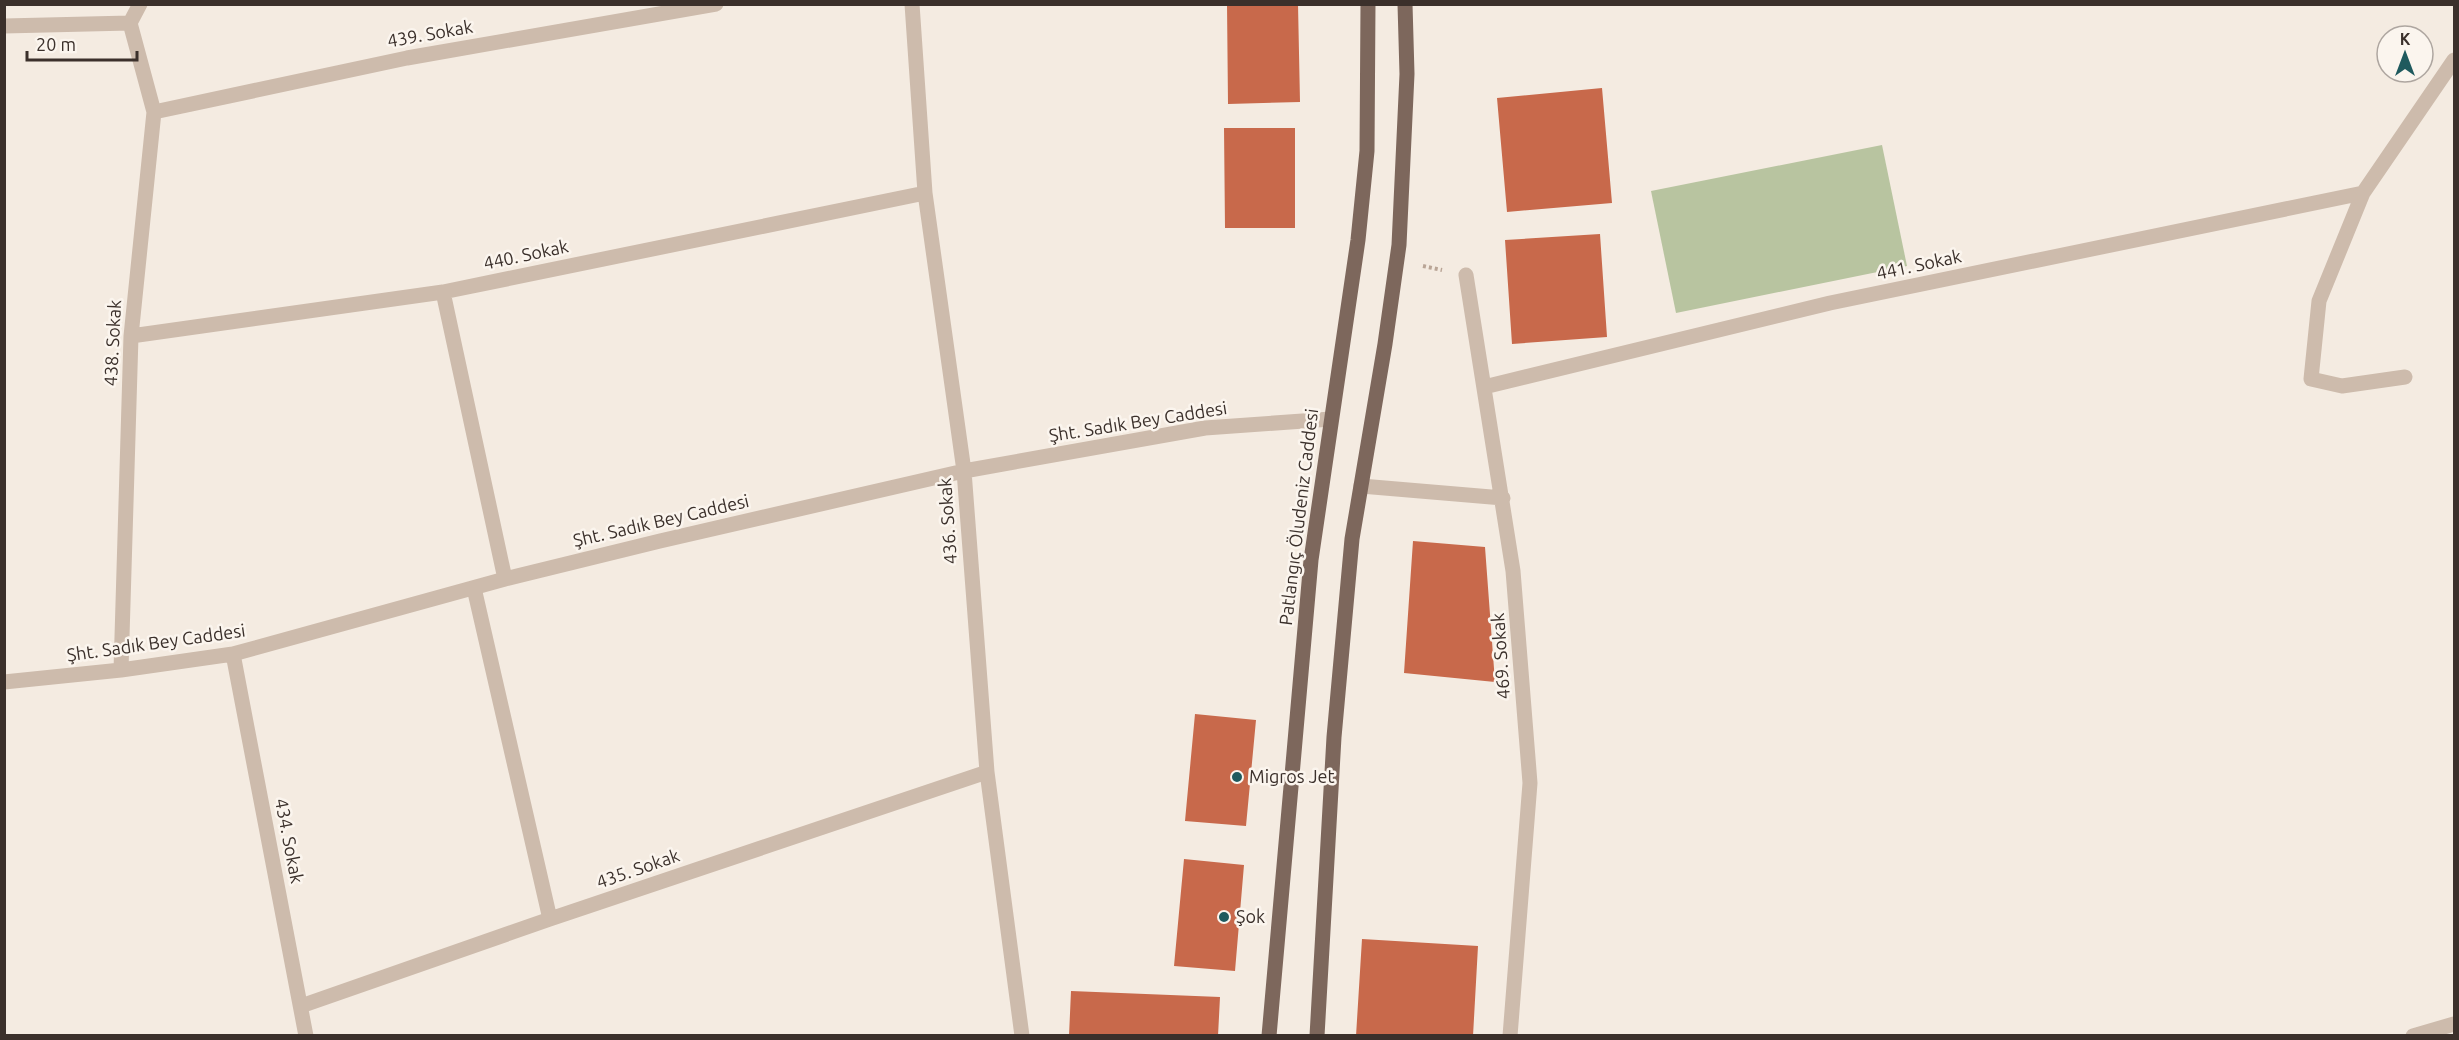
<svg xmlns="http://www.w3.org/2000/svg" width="2459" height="1040" font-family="Ubuntu,sans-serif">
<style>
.green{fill:#b8c4a0}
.building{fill:#c8694b}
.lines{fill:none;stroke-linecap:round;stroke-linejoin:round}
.path{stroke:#b9a596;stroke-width:4;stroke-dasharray:3 3;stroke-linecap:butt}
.minor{stroke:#cdbbac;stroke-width:15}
.major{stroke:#7d675c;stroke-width:15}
.poi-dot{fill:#1f5a5e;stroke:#fbf5ee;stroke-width:2}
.labels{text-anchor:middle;stroke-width:5;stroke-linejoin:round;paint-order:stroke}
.street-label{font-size:18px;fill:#3b302b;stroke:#fbf5ee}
.poi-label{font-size:18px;fill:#3b302b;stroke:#fbf5ee;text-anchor:start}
</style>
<rect width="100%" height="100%" fill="#f4ebe1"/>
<path class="green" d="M1882,145L1907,266L1676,313L1651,191Z"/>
<path class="building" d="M1227,4H1298L1300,102L1228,104Z
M1602,88L1612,203L1507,212L1497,98Z
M1224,128H1295V228H1225Z
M1600,234L1607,337L1512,344L1505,240Z
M1413,541L1485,547L1495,682L1404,673Z
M1195,714L1256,720L1246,826L1185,821Z
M1184,859L1244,865L1235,971L1174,966Z
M1362,939L1478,946L1473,1036H1356Z
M1071,991L1220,997L1218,1036H1069Z"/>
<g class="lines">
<path class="path" d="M1423,266L1442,270"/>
<path class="minor" d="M912,4L925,193L964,471L987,772L1022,1036
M130,23L140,4
M4,26L130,23
M154,112L407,58L716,4
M1466,275L1513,571L1530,783L1510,1036
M443,292L505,579
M131,336L443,292L925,193
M2405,377L2342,386L2311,379L2319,301L2363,193L2454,60
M1484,387L1830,303L2363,193
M1361,486L1503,498
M474,588L550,919
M233,654L306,1036
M121,670L131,336L154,112L130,23
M4,682L121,670L233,654L505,579L660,541L964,471L1205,428L1331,419
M301,1006L550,919L987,772
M2413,1036L2454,1024"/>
<path class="major" d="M1269,1036L1311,560L1358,240L1367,151L1368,4
M1317,1036L1334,737L1352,539L1385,344L1399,245L1407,74L1405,4"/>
</g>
<g class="poi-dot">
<circle cx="1237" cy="777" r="6"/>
<circle cx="1224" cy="917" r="6"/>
</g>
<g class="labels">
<g class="street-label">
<text transform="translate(430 34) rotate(-10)" y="6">439. Sokak</text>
<text transform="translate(526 255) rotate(-12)" y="6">440. Sokak</text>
<text transform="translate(1919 265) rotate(-12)" y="6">441. Sokak</text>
<text transform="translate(113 343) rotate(-87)" y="6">438. Sokak</text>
<text transform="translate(1138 422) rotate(-9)" y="6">Şht. Sadık Bey Caddesi</text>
<text transform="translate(1299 517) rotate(-83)" y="6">Patlangıç Öludeniz Caddesi</text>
<text transform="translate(661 521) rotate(-13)" y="6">Şht. Sadık Bey Caddesi</text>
<text transform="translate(948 521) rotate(-94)" y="6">436. Sokak</text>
<text transform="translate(156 643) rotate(-8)" y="6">Şht. Sadık Bey Caddesi</text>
<text transform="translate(1501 656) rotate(-94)" y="6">469. Sokak</text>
<text transform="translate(289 841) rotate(79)" y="6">434. Sokak</text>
<text transform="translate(638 869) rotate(-19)" y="6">435. Sokak</text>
</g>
<g class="poi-label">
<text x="1249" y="783">Migros Jet</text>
<text x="1236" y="923">Şok</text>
</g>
</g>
<rect width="2459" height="1040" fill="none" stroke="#3b302b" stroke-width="12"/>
<g transform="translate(2405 54)"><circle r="28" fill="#fbf5ee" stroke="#aea6a0" stroke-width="1.5"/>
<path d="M0-4.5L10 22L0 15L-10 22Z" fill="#1f5a5e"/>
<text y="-9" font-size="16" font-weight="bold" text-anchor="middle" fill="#3b302b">K</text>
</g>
<path d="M27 51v9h110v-9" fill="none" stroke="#3b302b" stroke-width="3"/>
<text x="36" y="51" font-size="18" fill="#3b302b" stroke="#fbf5ee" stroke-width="4.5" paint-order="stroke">20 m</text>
</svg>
